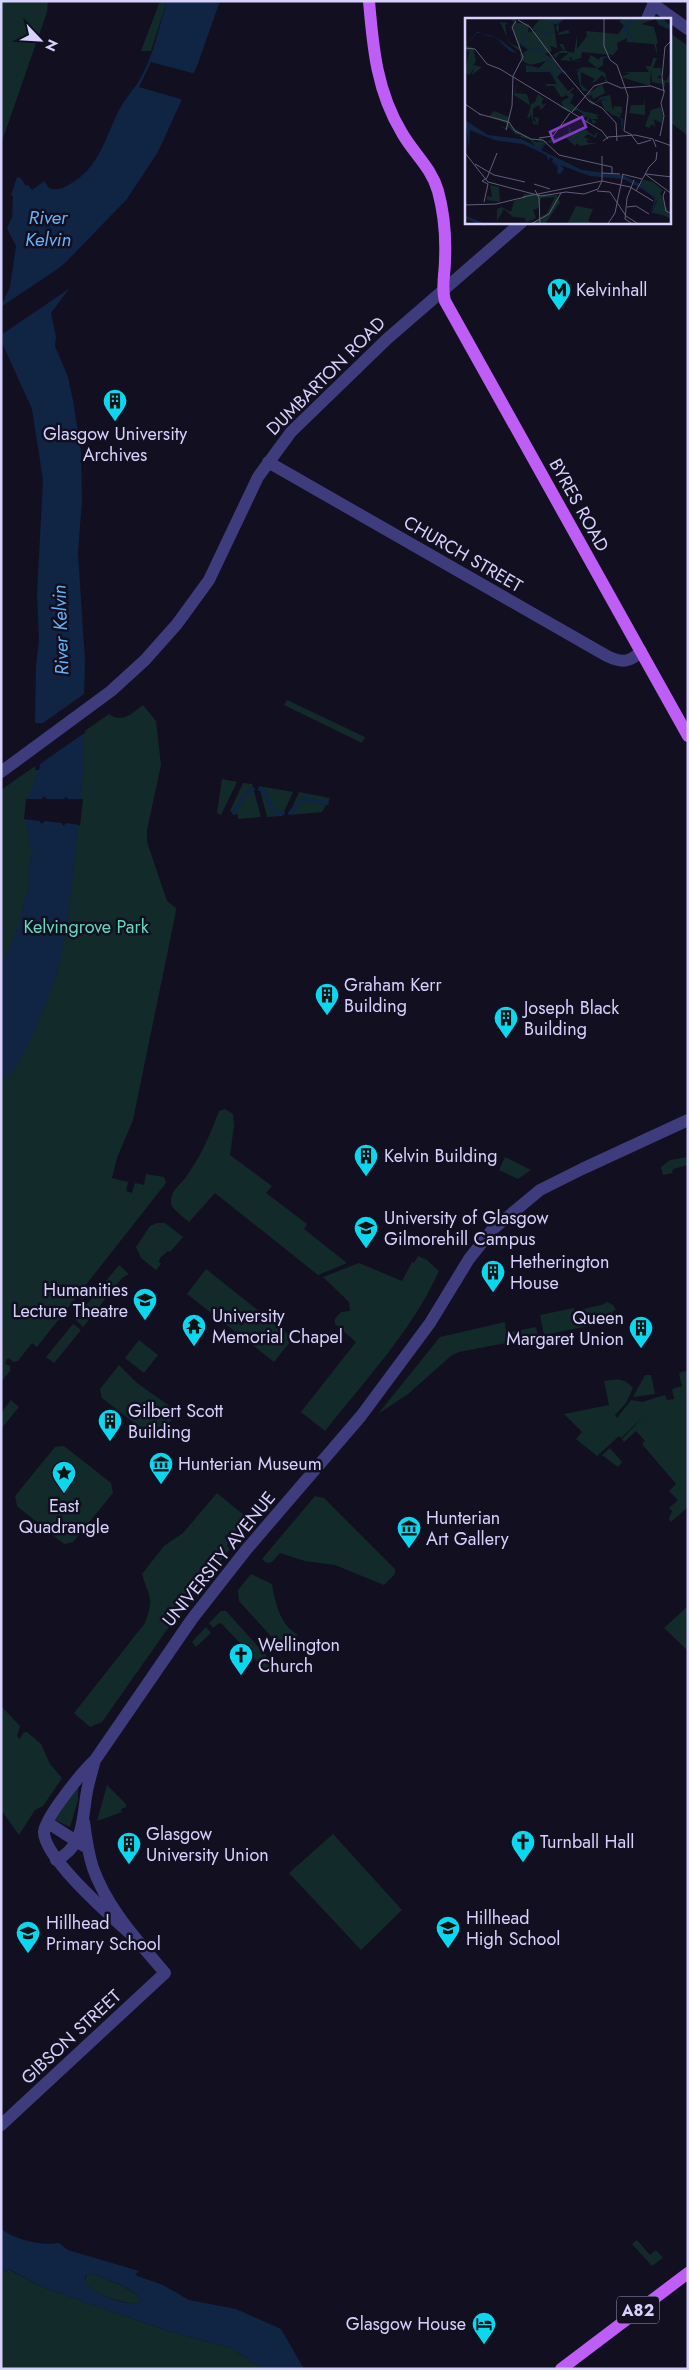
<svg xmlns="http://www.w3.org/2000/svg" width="689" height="2370" font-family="Jost,sans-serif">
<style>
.green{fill:#122b2a}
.water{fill:#102444;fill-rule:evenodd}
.pier{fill:#120f21}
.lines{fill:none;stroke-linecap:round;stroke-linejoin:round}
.stream{stroke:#102444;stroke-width:4}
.minor{stroke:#3f3c7e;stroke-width:12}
.major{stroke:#bf5ef7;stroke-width:12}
.labels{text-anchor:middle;stroke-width:5;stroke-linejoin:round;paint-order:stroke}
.shield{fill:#120f21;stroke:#9b97bb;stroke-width:1}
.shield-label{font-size:16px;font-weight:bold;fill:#d6d1fd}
.poi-label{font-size:18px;fill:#d6d1fd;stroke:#120f21;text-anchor:start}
.street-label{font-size:18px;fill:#d6d1fd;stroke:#120f21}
.park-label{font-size:18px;fill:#61d9bc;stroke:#120f21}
.water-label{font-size:19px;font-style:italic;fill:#64b3f8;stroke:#120f21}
.inset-river{fill:none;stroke:#102444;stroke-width:2.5}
.inset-road{fill:none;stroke:#605d79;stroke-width:1}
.view{fill:#843cc5;fill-opacity:0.15;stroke:#843cc5;stroke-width:2.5}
.inset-edge{fill:none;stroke:#d6d1fd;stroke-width:2.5}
</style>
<rect width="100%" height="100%" fill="#120f21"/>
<path class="green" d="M1,1H48L47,12L1,144Z
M160,1H167L151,51H141Z
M670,33L688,46V136L670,122Z
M287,700L365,737L362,743L284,705Z
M143,705L156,721L161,765L147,830V842L167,901L176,908L175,916L133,1120L117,1158L112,1178L128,1182L126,1191L132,1193L135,1183L144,1185L146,1174L164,1177L166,1183L37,1347L32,1343L18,1361L13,1362L9,1358L6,1360L5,1364L10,1366V1371L1,1382V790L109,714C121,724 133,713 143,705Z
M222,779L237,782L221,815L217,813Z
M243,783L252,784L261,817L238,819V815L230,811Z
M259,786L293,792L282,816L267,817Z
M299,792L330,798L322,812L289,815Z
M225,1109L233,1114L234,1126L230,1155L272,1186L266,1193L307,1224L304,1229L347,1263L318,1275L215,1193L189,1222C184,1217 172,1210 171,1203C170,1191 180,1185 186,1177C201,1156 210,1135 219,1111Z
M505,1157L531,1170L518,1179L499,1170Z
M688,1157V1165L673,1169L672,1173L663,1175L661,1167L670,1160Z
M157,1223H165L183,1237L170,1252L168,1251L160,1258L159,1262L161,1264L156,1270L141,1258L136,1247L150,1226Z
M418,1256L427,1260L439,1271C412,1331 365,1380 325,1431L301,1412L356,1342L335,1324V1319L341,1312L350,1311L349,1302L323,1277L359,1263L402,1281L412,1262L414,1263Z
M119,1265L129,1274L122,1278L83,1327L75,1319Z
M206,1269L293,1338L274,1362L187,1294Z
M607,1302L613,1305L616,1310L613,1311L608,1322L544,1335L540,1315L574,1308L575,1311L605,1304L604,1303Z
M505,1322L506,1333L536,1327L538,1337L459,1352L452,1355L408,1394L378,1414L440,1337Z
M73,1324L81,1330L54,1363L46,1357Z
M139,1340L158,1355L144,1373L125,1358Z
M119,1365L137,1383L178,1412L160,1435L151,1436L102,1398L100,1389Z
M688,1370V1507L671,1522L669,1519L672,1511L669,1508L678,1500L669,1491L676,1484L642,1444L645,1441L636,1431L624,1442L622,1439L644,1416L621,1438L619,1436L597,1456L576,1439L582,1432L564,1414L609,1405L604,1381C616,1379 624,1377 633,1388L626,1403L615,1415L617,1418L631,1400L642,1402L665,1395L667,1400L674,1399L672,1389L682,1386L679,1373Z
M645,1375H651L655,1394L633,1397Z
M11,1400L19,1407L1,1429V1413Z
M64,1446L111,1483L113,1493L73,1542L64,1544L17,1506L15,1496L55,1447Z
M610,1448L622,1462L618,1467L602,1455Z
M217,1493L251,1521L241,1535L238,1533L227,1546L230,1549L166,1631L102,1722L90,1727L74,1713L145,1623C155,1596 149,1599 142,1574L164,1546L183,1533Z
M315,1496L324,1498L395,1569V1574L384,1585L335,1565L305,1561L280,1553L272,1562L267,1563L262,1559Z
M251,1574L272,1584C275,1602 280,1625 297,1634L295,1644L283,1639L278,1644L239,1601L238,1590Z
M688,1606V1649H686L664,1628Z
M221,1611H226L281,1672L268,1673L222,1624L219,1623L213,1628L209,1623Z
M206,1627L211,1633L196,1647L192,1642Z
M1,1706L20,1726L17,1736L20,1739L23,1733L27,1732L41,1744L50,1764L62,1778L43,1806L35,1810L19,1835L1,1810Z
M107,1785L126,1804V1807L121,1809L122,1812L97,1821Z
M78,1786V1800L70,1827L53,1819Z
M333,1834L402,1910L361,1950L289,1873Z
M637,2240L650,2255L656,2250L663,2258L652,2266L632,2244Z
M8,2269L42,2287L168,2331L231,2348L263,2369H1V2270L7,2272Z
M93,2274C105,2279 136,2289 141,2301L136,2304C118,2301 97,2297 85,2283L86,2276Z"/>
<path class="water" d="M167,1H220L197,66L158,152L127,199L69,259L75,281L51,313L56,337L55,346L68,377L73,400L81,452L82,500L78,553L85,661L83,734L84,764L68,924L56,977L35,1030L19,1062L12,1072L1,1081V967L16,932L29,885L31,849L26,822L28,798L40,765L43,723H35L36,665L39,641L37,593L43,480L32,409L3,345L1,306L10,287L16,246L7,228L12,217L13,196L11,195L17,177L21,178L26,186L28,185L32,190L44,181L49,188C56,191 64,188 70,184C98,169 105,139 118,112C123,102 130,93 137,84C151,64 160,25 167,1Z
M1,2229C17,2240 40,2246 59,2243L68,2250L139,2271L135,2275L163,2285L189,2300L236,2309L281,2329L304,2369H263L231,2348L168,2331L116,2313L42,2287L9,2269L6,2272L1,2270ZM93,2274C105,2279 137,2289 141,2301C128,2309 93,2293 85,2283V2276Z"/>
<path class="pier" d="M151,62L196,74L184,100L139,87Z
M84,246L72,260L77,281L76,284L1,335V307L59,268Z
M87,687L85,734H83L40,764L39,770H35L40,725L35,726L36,724L43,723L84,694Z
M44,796L47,799H64L66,797L68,799H83L80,827L79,825L67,823L63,826L62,823L45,821L41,824L40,821L24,819L26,799H42Z"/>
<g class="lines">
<path class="stream" d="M260,789L264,791L273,812L283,813
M234,813L244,795L253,789
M290,813L303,799L327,803"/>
<path class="minor" d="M653,4L688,29
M647,19L655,1
M268,462L607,656C621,663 630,663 641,651
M1,772L111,691L145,660L177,624L209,580L258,477L291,432L387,339L522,222
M48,1823L84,1846
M56,1860C85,1846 82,1818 87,1791C89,1781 92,1771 95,1760
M136,1939C115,1920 44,1859 44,1832C45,1817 83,1771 95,1760L192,1619L246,1550L361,1416L430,1323L469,1259L492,1230L540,1190L582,1169L688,1120
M1,2125L165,1973C138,1941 107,1908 93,1868C88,1853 86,1838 84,1822"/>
<path class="major" d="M369,1C373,49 377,92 402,133C414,154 431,167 438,191C444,213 446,238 445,260C445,274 441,287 445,301L688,736
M561,2369L688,2273"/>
</g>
<defs>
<symbol id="metro-pin" viewBox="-11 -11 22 30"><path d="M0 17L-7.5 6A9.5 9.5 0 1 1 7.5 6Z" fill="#0bd7ef" stroke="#120f21"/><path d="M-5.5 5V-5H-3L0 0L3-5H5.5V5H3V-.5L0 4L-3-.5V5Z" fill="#111"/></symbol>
<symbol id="building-pin" viewBox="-11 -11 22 30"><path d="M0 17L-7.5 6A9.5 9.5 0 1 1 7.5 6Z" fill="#0bd7ef" stroke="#120f21"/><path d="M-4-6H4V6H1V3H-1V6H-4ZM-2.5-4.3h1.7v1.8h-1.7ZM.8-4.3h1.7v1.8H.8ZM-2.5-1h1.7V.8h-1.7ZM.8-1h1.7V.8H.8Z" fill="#111"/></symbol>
<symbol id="university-pin" viewBox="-11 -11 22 30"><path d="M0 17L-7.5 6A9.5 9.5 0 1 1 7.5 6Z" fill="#0bd7ef" stroke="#120f21"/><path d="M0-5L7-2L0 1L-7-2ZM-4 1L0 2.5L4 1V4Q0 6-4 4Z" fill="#111"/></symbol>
<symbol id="temple-pin" viewBox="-11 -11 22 30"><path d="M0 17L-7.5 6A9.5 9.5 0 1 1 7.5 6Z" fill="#0bd7ef" stroke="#120f21"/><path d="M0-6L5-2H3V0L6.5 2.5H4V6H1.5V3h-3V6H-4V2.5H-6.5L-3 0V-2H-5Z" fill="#111"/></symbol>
<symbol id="museum-pin" viewBox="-11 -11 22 30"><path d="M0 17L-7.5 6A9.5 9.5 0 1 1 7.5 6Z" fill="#0bd7ef" stroke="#120f21"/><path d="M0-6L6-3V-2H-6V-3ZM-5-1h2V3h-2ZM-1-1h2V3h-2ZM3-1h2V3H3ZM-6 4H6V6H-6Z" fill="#111"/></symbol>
<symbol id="sight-pin" viewBox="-11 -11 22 30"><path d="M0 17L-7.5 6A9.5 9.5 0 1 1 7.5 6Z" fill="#0bd7ef" stroke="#120f21"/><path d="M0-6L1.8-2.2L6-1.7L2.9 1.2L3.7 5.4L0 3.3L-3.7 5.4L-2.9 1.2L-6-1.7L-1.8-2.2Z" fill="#111"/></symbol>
<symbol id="church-pin" viewBox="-11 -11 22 30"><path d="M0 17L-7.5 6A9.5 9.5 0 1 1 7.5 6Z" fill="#0bd7ef" stroke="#120f21"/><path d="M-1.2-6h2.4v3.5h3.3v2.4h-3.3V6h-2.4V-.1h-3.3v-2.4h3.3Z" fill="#111"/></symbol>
<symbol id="school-pin" viewBox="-11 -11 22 30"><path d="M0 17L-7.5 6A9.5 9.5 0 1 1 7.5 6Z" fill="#0bd7ef" stroke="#120f21"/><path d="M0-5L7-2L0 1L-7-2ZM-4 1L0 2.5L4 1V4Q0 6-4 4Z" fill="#111"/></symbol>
<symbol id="hotel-pin" viewBox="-11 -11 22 30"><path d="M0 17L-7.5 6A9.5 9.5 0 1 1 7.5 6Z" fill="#0bd7ef" stroke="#120f21"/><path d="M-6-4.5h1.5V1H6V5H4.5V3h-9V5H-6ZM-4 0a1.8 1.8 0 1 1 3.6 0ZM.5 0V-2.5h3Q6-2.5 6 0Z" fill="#111"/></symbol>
</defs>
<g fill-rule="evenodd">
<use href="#metro-pin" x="545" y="276" width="28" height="38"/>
<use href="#building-pin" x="101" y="387" width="28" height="38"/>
<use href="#building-pin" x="313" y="981" width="28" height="38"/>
<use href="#building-pin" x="492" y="1004" width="28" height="38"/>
<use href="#building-pin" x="352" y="1142" width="28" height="38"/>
<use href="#university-pin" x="352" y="1214" width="28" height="38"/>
<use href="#building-pin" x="479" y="1258" width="28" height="38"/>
<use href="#university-pin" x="131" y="1286" width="28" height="38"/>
<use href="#temple-pin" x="180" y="1312" width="28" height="38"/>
<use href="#building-pin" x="627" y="1314" width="28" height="38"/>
<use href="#building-pin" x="96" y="1407" width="28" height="38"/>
<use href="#museum-pin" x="147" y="1450" width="28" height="38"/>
<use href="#sight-pin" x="50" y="1459" width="28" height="38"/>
<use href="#museum-pin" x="395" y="1514" width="28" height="38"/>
<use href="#church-pin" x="227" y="1641" width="28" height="38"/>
<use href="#church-pin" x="509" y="1828" width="28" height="38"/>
<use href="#building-pin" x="115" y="1830" width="28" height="38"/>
<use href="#school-pin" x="434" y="1914" width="28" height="38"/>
<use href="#school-pin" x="14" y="1919" width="28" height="38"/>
<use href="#hotel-pin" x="470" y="2310" width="28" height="38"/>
</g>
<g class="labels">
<rect class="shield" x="617" y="2296.5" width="42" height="27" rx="4"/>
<g class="shield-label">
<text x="638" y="2316">A82</text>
</g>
<g class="poi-label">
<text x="576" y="296">Kelvinhall</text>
<text x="115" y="440" text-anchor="middle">Glasgow University<tspan x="115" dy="21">Archives</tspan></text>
<text x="344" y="991">Graham Kerr<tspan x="344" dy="21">Building</tspan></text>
<text x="524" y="1014">Joseph Black<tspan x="524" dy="21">Building</tspan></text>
<text x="384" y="1162">Kelvin Building</text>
<text x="384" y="1224">University of Glasgow<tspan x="384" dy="21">Gilmorehill Campus</tspan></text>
<text x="510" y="1268">Hetherington<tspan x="510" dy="21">House</tspan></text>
<text x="128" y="1296" text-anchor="end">Humanities<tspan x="128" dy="21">Lecture Theatre</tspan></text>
<text x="212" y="1322">University<tspan x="212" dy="21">Memorial Chapel</tspan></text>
<text x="624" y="1324" text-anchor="end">Queen<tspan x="624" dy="21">Margaret Union</tspan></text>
<text x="128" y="1417">Gilbert Scott<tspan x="128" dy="21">Building</tspan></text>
<text x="178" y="1470">Hunterian Museum</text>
<text x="64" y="1512" text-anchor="middle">East<tspan x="64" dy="21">Quadrangle</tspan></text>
<text x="426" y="1524">Hunterian<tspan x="426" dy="21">Art Gallery</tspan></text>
<text x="258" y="1651">Wellington<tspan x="258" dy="21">Church</tspan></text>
<text x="146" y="1840">Glasgow<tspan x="146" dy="21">University Union</tspan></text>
<text x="540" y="1848">Turnball Hall</text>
<text x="466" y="1924">Hillhead<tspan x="466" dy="21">High School</tspan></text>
<text x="46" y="1929">Hillhead<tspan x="46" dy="21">Primary School</tspan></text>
<text x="466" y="2330" text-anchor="end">Glasgow House</text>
</g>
<g class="street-label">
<text transform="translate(326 376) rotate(-45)" y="6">DUMBARTON ROAD</text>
<text transform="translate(579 505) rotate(61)" y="6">BYRES ROAD</text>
<text transform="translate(463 554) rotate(30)" y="6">CHURCH STREET</text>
<text transform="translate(219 1559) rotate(-51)" y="6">UNIVERSITY AVENUE</text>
<text transform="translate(71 2037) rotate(-43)" y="6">GIBSON STREET</text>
</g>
<g class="park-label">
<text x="86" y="933">Kelvingrove Park</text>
</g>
<g class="water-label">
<text x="48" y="224">River<tspan x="48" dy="22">Kelvin</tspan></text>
<text transform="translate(60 630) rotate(-92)" y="7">River Kelvin</text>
</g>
</g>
<g transform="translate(465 18)">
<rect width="206" height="206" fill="#120f21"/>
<path d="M45,0L51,1V5L64,6L63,14L71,13L67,11L74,2L100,0L93,6L94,11L93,15L103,12L105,15L94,17L91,10L92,6H89L92,30L85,28L87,33L80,36L90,42L94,52L102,54H97L92,59L103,73L108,70H110L105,74L109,77L105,85L117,93L135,97L131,98L134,101H127L132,104L128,106L125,99L120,111L129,118L132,114L138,118L132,115L131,120L123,116L119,119L127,123L121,122L123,125H133L115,128L112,125L110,128L98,117L104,115L103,107L107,115L113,111V115L119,111L123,97L118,101V96L112,92L104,94L93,88L99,89L96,84L104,79L99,75L101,78L96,79L89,68H82L83,72L81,66H92L85,54H61V47L74,50L81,43L65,47L56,42L55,35L60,37L58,35L63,32L55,25L56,34L45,26L35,4L43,5L40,7L42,19L46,26L54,29L47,9L49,4ZM160,0H197L206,8V12L194,7L191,1L176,6L189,9L193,25L191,26L192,32V36L189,26L162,24V20L152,25L153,31L148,37L117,34L116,40L108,42L117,44L108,43L106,39L104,40L107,43L95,42L104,35H94L91,40L88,37L97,32L100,34L94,26H98L101,33L109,35L112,17V31L122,18L121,13L153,16L159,8L154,3ZM5,21L1,27L8,30L11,43L8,47L17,49L7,57L9,49L5,57L0,55L4,34L0,31V26ZM126,37L134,42L135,39L144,38L138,41V47L132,51L140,55L142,63H139L141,61L137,57L131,63L126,65L130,61L116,54V67L125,74L137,66L140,75L128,81L126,76L124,80L130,85L136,79L145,77L148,93L149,88L157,89V95H150L157,96L154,99L158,101L157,113L156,101L140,92L136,83L141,81L135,82L128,87L124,84L123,73H118L115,67L112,55L116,51H113L118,49L132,50L123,43ZM188,40H192L188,50H196L197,57L192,59L201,63L206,53V66L200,64V69L196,63L197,66L187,64L186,51L185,68L156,59L165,55L155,54H184L180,48H186ZM53,63L50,75L62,76L65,87L70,84L73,76L80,82H77V87L82,85L76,92L74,87L68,91V102L72,106L69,99L74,100L73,107L68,106L66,96L64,100H62L66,88L49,77L50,72ZM180,80V97L164,95L166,87H179ZM196,89L198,99L196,105L189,101L190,110L187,106L184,110L180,108L186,92ZM29,93L44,99V107L71,124H80L72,123L75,121L73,120L83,124L85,122H89L86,125L81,124L75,130L71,129L65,122L53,118L59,117L46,116H50L44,109L42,112L34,108L41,110L42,106L24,98ZM179,162L188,164L198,172L195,175L206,200L187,194L192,183L175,166ZM25,167L34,169L35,184L22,182V178L27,179ZM58,176L92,177L95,184L80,206H66L82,195L90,179L76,180L73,190L68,192L71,200L67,202L61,204L60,200L48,199L39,191L32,203V191L37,189L46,194L49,183L60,179ZM111,188L128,191L123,203L127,205L102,206Z" fill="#122b2a"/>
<path d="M99,0L98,2L96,4L88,6L89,16L78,15L67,11L57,25L65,31L73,30L78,32L79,34L78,38L86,43L88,49L86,53L93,49L102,55L110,51L112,52L115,50H118L130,52L137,48L138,47L137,42L138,41L148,38V34L152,29V19L162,6L168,0L152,20V29L149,34L148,37L147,39L138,41V47L131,52L118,50L112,53L114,58L116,66L123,72L124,81L132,85L134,81L136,80L142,79L141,90L147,96L153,98L158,102V114L157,102L152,98L147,97L142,92L140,89L141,81L136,80L132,85L124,81L123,72L116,67L111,51L100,56L91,51L87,54L90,58L92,68L103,74L108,78L107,81L103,84V86L122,95L125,99V101L123,104L120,105V111L111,122L109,123L101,118L91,122H84L76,132L117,152L158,157L175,166L192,180L187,194L200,196L205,202L200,197L186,195L190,180L176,170L158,161L125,158L95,147L99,151L95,156L92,155L93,149L86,145L93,148L86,143L89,142L85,139L84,143L81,137L58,126L29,122L5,112L4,131L0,102L23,117L56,121L75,130L84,122L101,117L110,122L119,111V105L125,101L123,97L102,86V83L108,78L93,69L86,54L66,51L55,44L50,40L51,35L45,33L30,19L23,18L13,14L0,27L12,14L31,19L51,34L50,40L55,44L66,50L85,53L87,47L78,39V33L65,32L56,27L57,23L67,11L88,15L87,6Z" fill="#102444"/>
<path class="inset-river" d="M193,0L207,10M168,22L160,12L169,0M0,199L20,207"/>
<path class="inset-road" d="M139,0V28L145,42L152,47L163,78L159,113L167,117M53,2L65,9L94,48M0,30L10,31L22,46L35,51L137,113L143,121M93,47L124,83L137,90L151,105L152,123M0,86L16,97M107,94L129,68L142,64L156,70L186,68L200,73M14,96L44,104L50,113L66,121L78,122L94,137L147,149V155M41,112L47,88L48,58L58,39L47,9L51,3M167,118L173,126L186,122M195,118L199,98L196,85L199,75L197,59L200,29L207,22M74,120L88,118L105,95M190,122L207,128M138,123L143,119L170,117L188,121L191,129M0,135L23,164L76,178L101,174L119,176L133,171L137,163V138M10,146L29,157L60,164M137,155L155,156M157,156L177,161M180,156L207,176M181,156L207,159M23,166L17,163L22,160L32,135M69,166L85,171M70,172L74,180L75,207M132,173L145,174L161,198L175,207M171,173L184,149L191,142L192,134M200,173L198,178L201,193L207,196M58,179L137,163L165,169L188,183M19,184L23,166M0,187L31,186L60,179M162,189L171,188L184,196M64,207L84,196L96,175M142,207L150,195L158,156M169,207L160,201L162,180L169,162"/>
<path class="view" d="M117,99L121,109L89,124L85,114Z"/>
<rect width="206" height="206" class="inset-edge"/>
</g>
<rect width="689" height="2370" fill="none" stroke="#d6d1fd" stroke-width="5"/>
<g transform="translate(40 40) rotate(115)" stroke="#120f21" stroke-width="4" paint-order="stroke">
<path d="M0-4L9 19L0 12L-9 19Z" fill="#d6d1fd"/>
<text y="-8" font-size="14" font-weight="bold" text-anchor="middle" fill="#d6d1fd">N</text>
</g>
</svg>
